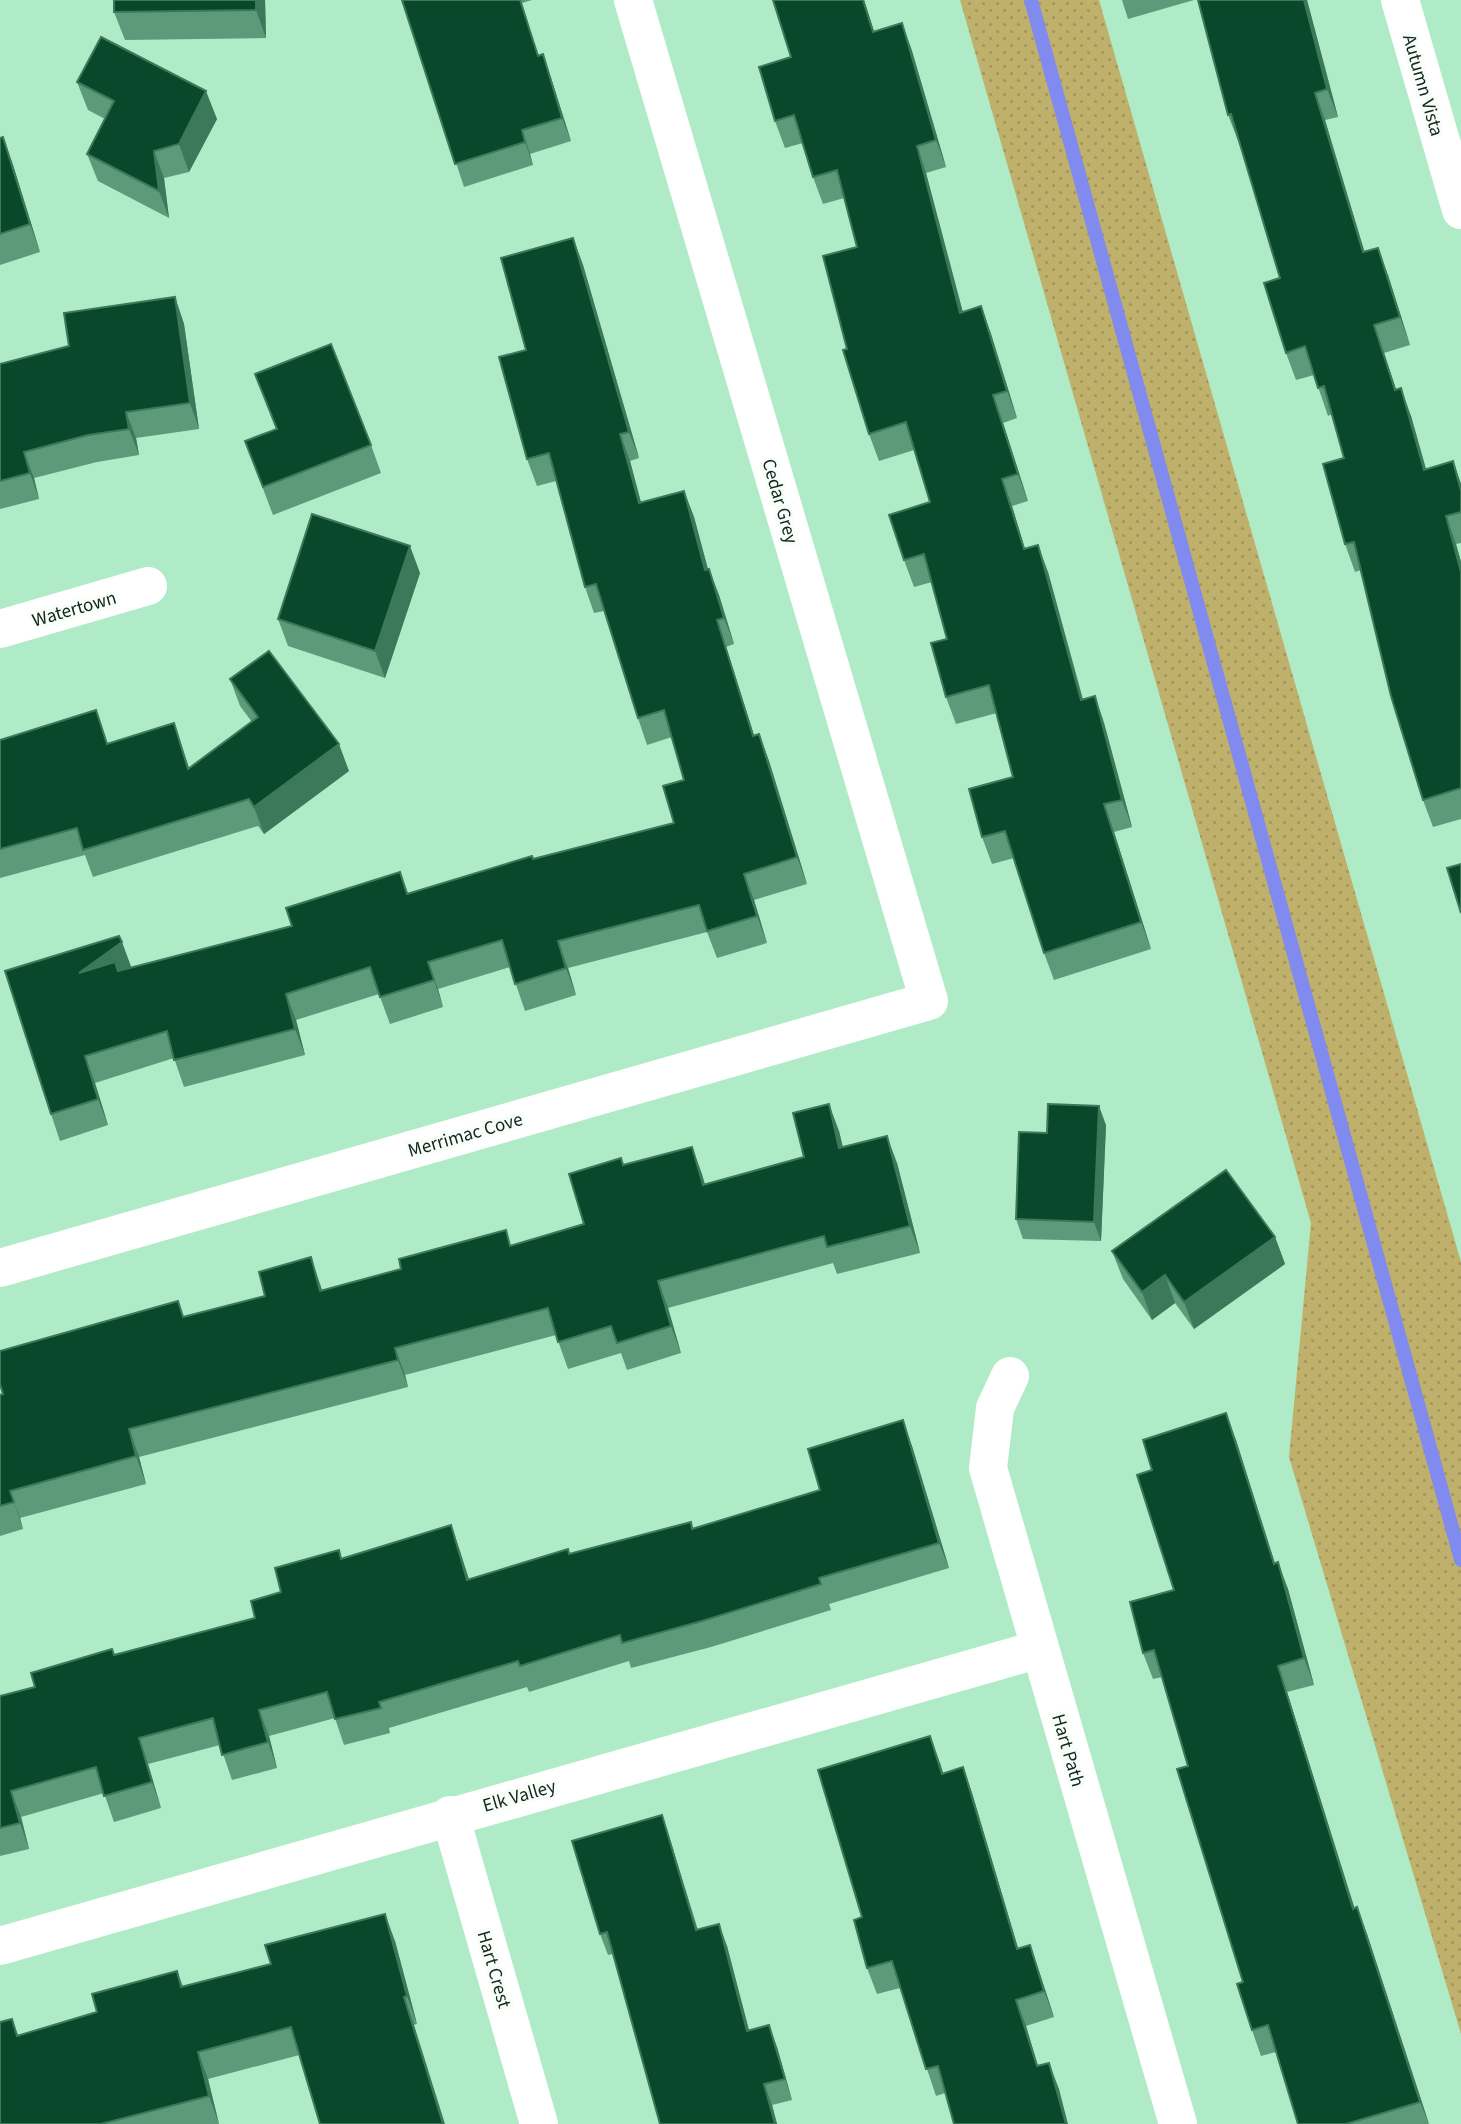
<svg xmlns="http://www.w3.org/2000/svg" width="1461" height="2124" font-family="'Source Sans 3',sans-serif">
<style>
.grass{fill:url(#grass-dots)}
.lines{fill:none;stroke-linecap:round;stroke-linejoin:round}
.stream{stroke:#818aee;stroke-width:14}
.minor{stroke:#fff;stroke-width:38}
.wall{fill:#5c9a79}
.shaded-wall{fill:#3b795a}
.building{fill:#09482b;stroke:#3b795a;stroke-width:2}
.labels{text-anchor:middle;stroke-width:7;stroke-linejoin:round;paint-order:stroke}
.street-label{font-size:19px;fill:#10271a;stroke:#f8fdfa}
</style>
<defs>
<pattern id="grass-dots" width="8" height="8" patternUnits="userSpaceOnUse" patternTransform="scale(1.75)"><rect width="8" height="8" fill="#bfb06b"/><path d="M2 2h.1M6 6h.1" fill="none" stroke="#a3975c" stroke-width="1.8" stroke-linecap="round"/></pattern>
</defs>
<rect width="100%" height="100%" fill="#afebc7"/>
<path class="grass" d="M960,0H1099L1461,1262V2034L1289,1457L1311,1223Z"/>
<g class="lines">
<path class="stream" d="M1031,0L1461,1560"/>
<path class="minor" d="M1400,0L1461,210
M0,629L148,586
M0,1268L929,1001L633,0
M1010,1376L995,1408L988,1468L1178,2124
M450,1815L539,2124
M0,1946L1040,1649"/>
</g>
<path class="wall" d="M114,0H265L266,38L125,40L114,12Z
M402,0H532L522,3L538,56L543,54L551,78L571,141L530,154L533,165L464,187Z
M773,0H864L874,32L902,23L912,51L946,167L926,173L963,312L981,306L991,334L1017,418L1003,423L1028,501L1012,506L1025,549L1048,572L1083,699L1095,696L1104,723L1132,827L1114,832L1151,949L1054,980L1044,953L1014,858L992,864L982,837L1013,777L997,713L956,724L946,697L947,639L932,582L914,587L904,560L930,502L914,450L879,461L869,434L847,349L857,247L844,198L823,204L813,177L803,143L785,148L775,121L791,57Z
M1122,0H1194L1128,19Z
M1307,0L1338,117L1325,120L1364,252L1388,275L1410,345L1384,353L1396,389L1411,416L1426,469L1453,461L1461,484V543L1456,544L1461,562V819L1433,827L1423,800L1361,570L1355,572L1345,544L1344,458L1332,414L1328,416L1314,375L1296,380L1286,353L1280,278L1240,143H1239L1228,115Z
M77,82L217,119L189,172L164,178L169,218L98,181L87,154L105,119L88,110Z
M3,137L13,165L40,252L0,265V138Z
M573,238L583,265L639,458L630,461L641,502L684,491L694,517L708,569L719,595L734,644L726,647L754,736L759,734L769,761L807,884L754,900L767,943L717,958L707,932L568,968L576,995L525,1011L510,967L438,989L443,1007L390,1024L379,994L296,1020L305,1055L184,1087L174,1058L95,1083L108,1125L60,1141L51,1114L132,968L292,926L400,872L408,893L533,859L674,823L684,780L672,737L647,745L638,718L604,611L594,613L585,587L556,481L537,486L527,459L526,350Z
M175,297L184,324L199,429L136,438L139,455L97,462L34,478L39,499L0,509V364L69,346Z
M255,374L371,445L381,473L273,515L245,441L276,429Z
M420,573L385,678L288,646L278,619Z
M230,679L349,771L264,834L258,826L93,877L85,855L0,878V740L108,744L183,750L189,768L252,722L240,706Z
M1106,1125L1101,1241L1023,1239L1016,1219Z
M839,1131L843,1147L897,1163L920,1253L837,1274L833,1263L668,1308L681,1353L627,1370L621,1353L568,1369L556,1335L405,1375L408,1387L139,1457L146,1484L20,1518L23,1529L0,1536V1395L184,1317L320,1284L322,1290L512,1246L584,1224L623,1165L692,1147L705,1184L804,1157Z
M1275,1237L1285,1264L1194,1329L1175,1303L1152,1320L1123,1279L1112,1251Z
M1236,1440L1275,1563L1288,1589L1314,1685L1287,1692L1354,1908L1367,1934L1429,2124H1298L1276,2052L1261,2056L1252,2030L1243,1982L1188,1766L1162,1677L1153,1679L1143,1653L1174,1590L1152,1470Z
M912,1446L949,1568L829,1604L831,1610L711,1647L631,1668L629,1661L529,1692L527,1687L389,1728L390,1733L344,1745L335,1718L269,1736L277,1768L232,1780L220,1745L148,1764L161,1808L114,1822L104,1793L21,1817L29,1849L0,1856V1696L35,1687L114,1655L255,1618L281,1592L339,1550L341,1558L451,1525L469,1579L570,1554L691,1522L693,1528L820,1490Z
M940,1763L943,1773L963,1767L972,1793L1018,1948L1030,1945L1039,1971L1054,2017L1026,2026L1038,2066L1059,2089L945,2093L936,2096L900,1988L877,1994L867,1968L862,1917Z
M662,1815L669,1836L698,1930L727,1946L749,2031L777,2047L792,2100L772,2105L777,2124H660L613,1954L608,1955L600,1934Z
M395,1941L417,2024L208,2079L219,2124H0L12,2019L18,2035L97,2012L177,1971L183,1986Z"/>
<path class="shaded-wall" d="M256,0H265L266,38L256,10Z
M863,0H864L883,59L873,32Z
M1304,0H1307L1338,117L1327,89Z
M902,23L912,51L946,167L936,140Z
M543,54L551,78L571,141L562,118Z
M206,91L217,119L189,172L179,144Z
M1315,93L1325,120L1373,280L1363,252Z
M522,130L530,154L533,165L525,142Z
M3,137L13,165L40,252L30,224Z
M917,146L926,173L970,340L960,313Z
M154,151L164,178L169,218L159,191Z
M573,238L583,265L639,458L629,432Z
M1378,248L1388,275L1410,345L1400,317Z
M175,297L184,324L199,429L190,403Z
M981,306L991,334L1017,418L1007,391Z
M1374,325L1384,353L1405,417L1395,390Z
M1401,388L1411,416L1434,498L1424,470Z
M993,395L1003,423L1028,501L1018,474Z
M126,412L136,438L139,455L129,429Z
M620,434L630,461L648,530L639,503Z
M24,452L34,478L39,499L30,473Z
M1453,461L1461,484V491Z
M1002,479L1012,506L1033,576L1024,549Z
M684,491L694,517L715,596L705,570Z
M1446,516L1456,544L1461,562V572Z
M1038,545L1048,572L1090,727L1081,700Z
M410,546L420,573L385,678L375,651Z
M709,569L719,595L734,644L724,618Z
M717,620L726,647L763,763L753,736Z
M1095,696L1104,723L1132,827L1122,800Z
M174,723L198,795L188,769Z
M759,734L769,761L807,884L797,857Z
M339,744L349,771L264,834L254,807Z
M1104,804L1114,832L1151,949L1141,922Z
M744,874L754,900L767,943L757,916Z
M558,941L568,968L576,995L566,968Z
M122,942L132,969L121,977L79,973Z
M428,962L438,989L443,1007Z
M286,994L296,1020L305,1055L295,1029Z
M85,1056L95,1083L108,1125L98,1099Z
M829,1104L839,1131L849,1175L839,1148Z
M1099,1106L1106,1125L1101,1241L1094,1222Z
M887,1136L897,1163L920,1253L910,1226Z
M692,1147L702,1174L712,1212L703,1185Z
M1275,1237L1285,1264L1194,1329L1184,1302Z
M311,1257L320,1284L330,1318L320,1291Z
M1165,1275L1175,1303L1152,1320L1142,1292Z
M658,1281L668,1308L681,1353L671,1326Z
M395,1348L405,1375L408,1387L398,1360Z
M1226,1413L1236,1440L1283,1590L1274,1564Z
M903,1420L912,1446L949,1568L939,1543Z
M129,1429L139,1457L146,1484L136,1456Z
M10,1491L20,1518L23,1529L14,1502Z
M451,1525L460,1551L477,1606L467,1580Z
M1278,1562L1288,1589L1314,1685L1304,1658Z
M1278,1666L1287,1692L1363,1935L1353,1909Z
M259,1710L269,1736L277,1768L268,1742Z
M930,1736L940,1763L951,1800L942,1774Z
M139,1738L148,1764L161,1808L152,1782Z
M963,1767L972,1793L1026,1975L1017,1949Z
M11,1791L21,1817L29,1849L20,1823Z
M662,1815L669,1836L704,1952L696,1930Z
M1357,1907L1367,1934L1429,2124L1420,2102Z
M385,1914L395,1941L417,2024L407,1996Z
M719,1924L727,1946L755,2053L747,2031Z
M1030,1945L1039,1971L1054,2017L1044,1991Z
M404,1997L414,2025L445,2124H443Z
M1016,2000L1026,2026L1046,2093L1037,2066Z
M769,2025L777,2047L792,2100L785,2079Z
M198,2052L208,2079L219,2124L209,2096Z
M1049,2063L1059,2089L1068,2124H1066Z
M764,2084L772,2105L777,2124H775Z"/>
<path class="building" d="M114,0H256V10L114,12Z
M402,0H520L538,56L543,54L562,118L522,130L525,142L455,164Z
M773,0H863L873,32L902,23L936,140L917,146L960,313L981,306L1007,391L993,395L1018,474L1002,479L1024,549L1038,545L1081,700L1095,696L1122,800L1104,804L1141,922L1044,953L1005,831L982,837L969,789L1013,777L989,685L946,697L931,643L947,639L924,554L904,560L889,515L930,502L906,422L869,434L843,350L847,349L823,256L857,247L837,170L813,177L794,115L775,121L759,67L791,57Z
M1198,0H1304L1327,89L1315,93L1363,252L1378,248L1400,317L1374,325L1395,390L1401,388L1424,470L1453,461L1461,491V512L1446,516L1461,572V788L1423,800L1391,696L1354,542L1345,544L1323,464L1344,458L1324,386L1318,388L1305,346L1286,353L1264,283L1280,278L1231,114L1228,115Z
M101,37L206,91L179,144L154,151L159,191L87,154L114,101L77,82Z
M3,137L30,224L0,234V138Z
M573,238L629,432L620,434L639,503L684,491L705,570L709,569L724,618L717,620L753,736L759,734L797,857L744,874L757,916L707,931L699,905L558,941L566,968L515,984L502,940L428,962L434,980L380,997L370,967L286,994L295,1029L174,1060L167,1031L85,1056L98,1099L51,1114L5,971L119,936L122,942L79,973L115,962L118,971L292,926L286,908L400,872L407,894L532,856L533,859L674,823L663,786L684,780L664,710L638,718L596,584L585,587L549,453L527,459L499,357L526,350L501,258Z
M175,297L190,403L126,412L129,429L88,435L24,452L30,473L0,481V364L69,346L64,313Z
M331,344L371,445L263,487L245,441L277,429L255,374Z
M312,514L410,546L375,651L278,619Z
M269,651L339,744L254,807L249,799L83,850L77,828L0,849V740L96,710L107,744L174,723L188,769L258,717L230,679Z
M1461,864V913L1447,868Z
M829,1104L839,1148L887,1136L910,1226L827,1247L824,1236L658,1281L671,1326L617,1343L611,1326L558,1342L548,1308L395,1348L398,1360L129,1429L136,1456L10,1491L14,1502L0,1506V1395L3,1394L0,1384V1351L178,1301L183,1317L265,1296L259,1272L311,1257L320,1291L401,1269L399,1259L506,1230L510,1246L584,1224L569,1174L621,1158L623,1165L692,1147L703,1185L804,1157L793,1113Z
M1048,1104L1099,1106L1094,1222L1016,1219L1019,1132L1047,1133Z
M1226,1170L1275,1237L1184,1302L1165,1275L1142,1292L1112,1251Z
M1226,1413L1274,1564L1278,1562L1304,1658L1278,1666L1353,1909L1357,1907L1420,2102L1346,2124H1298L1268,2025L1252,2030L1237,1984L1243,1982L1177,1769L1188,1766L1154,1650L1143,1653L1130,1602L1174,1590L1137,1475L1152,1470L1143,1440Z
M903,1420L939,1543L819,1578L821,1584L702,1621L622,1643L620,1635L520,1666L518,1661L379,1702L381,1708L335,1719L327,1692L259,1710L268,1742L222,1755L213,1718L139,1738L152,1782L104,1796L96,1767L11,1791L20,1823L0,1828V1696L35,1687L31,1673L112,1649L114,1655L255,1618L251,1601L281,1592L275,1568L339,1550L341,1559L451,1525L467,1580L568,1549L569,1554L691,1522L692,1529L820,1490L808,1449Z
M930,1736L942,1774L963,1767L1017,1949L1030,1945L1044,1991L1016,2000L1037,2066L1049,2063L1066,2124H954L938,2066L926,2069L892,1961L867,1968L854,1920L862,1917L818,1770Z
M662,1815L696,1930L719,1924L747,2031L769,2025L785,2079L764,2084L775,2124H660L607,1932L600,1934L572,1841Z
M385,1914L407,1996L404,1997L443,2124H320L291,2027L198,2052L209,2096L101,2124H0V2022L12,2019L17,2036L97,2012L92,1994L177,1971L181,1987L271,1964L265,1945Z"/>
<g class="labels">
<g class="street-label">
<text transform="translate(1424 85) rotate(74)" y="7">Autumn Vista</text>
<text transform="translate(781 501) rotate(74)" y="7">Cedar Grey</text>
<text transform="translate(74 608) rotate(-16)" y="7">Watertown</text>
<text transform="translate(465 1134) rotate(-16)" y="7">Merrimac Cove</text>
<text transform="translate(1069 1750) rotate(74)" y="7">Hart Path</text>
<text transform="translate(519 1795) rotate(-16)" y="7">Elk Valley</text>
<text transform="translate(495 1969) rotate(74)" y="7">Hart Crest</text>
</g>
</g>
</svg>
